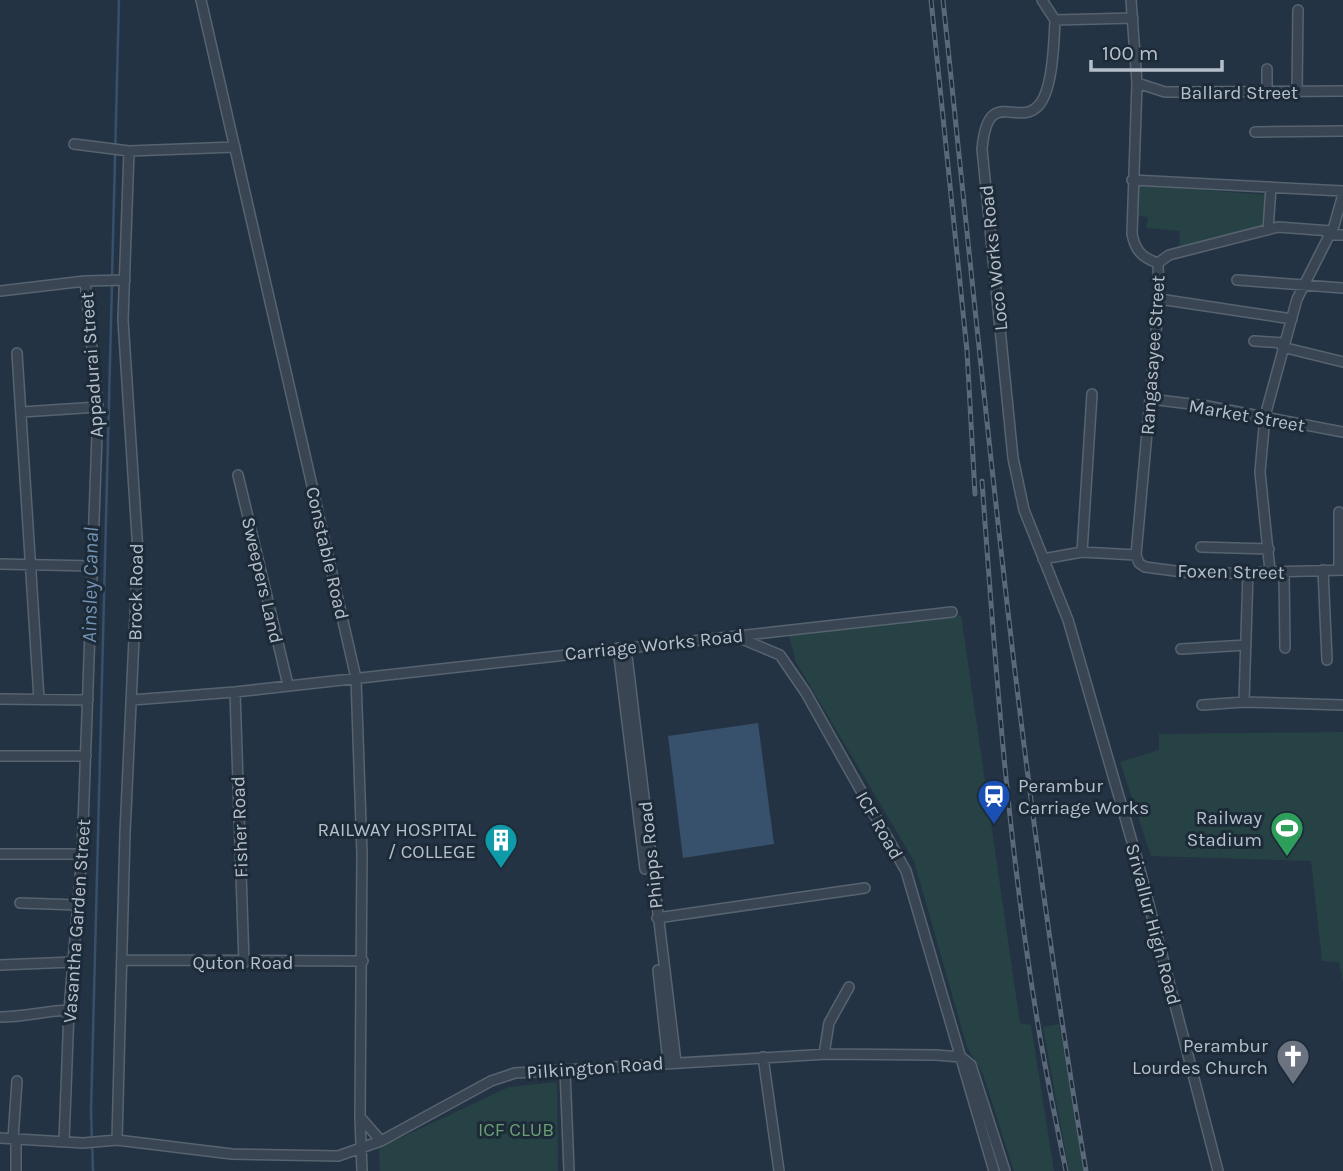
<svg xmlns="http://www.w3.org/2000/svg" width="1343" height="1171" font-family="Karla,sans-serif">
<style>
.green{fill:#264244}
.water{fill:#37506b}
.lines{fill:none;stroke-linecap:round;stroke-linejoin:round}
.stream{stroke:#37506b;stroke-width:2.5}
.minor-casing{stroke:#576370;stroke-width:12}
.minor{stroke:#394552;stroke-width:9}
.rail-casing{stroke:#5a697a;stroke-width:5}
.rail{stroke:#1d2a38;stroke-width:2.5;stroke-dasharray:8;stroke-linecap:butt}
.labels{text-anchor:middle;stroke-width:6;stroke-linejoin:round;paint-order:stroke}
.street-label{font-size:19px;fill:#b6c0cc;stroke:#1d2a38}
.poi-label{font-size:19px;fill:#b6c0cc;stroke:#1d2a38;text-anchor:end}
.park-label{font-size:19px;fill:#6b9f74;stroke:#1d2a38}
.water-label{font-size:21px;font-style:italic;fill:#7392b2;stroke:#1d2a38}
</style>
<rect width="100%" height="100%" fill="#243343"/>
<path class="green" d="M1139,185L1269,195L1267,225L1179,251L1180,231L1146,228L1148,217L1139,216Z
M961,615L1020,1023L1031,1025L1054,1171H1014L983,1074L967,1047L914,861L796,662L789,636Z
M1343,732V982L1339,962L1322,961L1311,861L1151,856L1120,762L1159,750V734Z
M1059,1024L1084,1171H1069L1043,1027Z
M557,1082L558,1171H380L379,1148L509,1087Z"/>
<path class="water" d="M758,723L774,844L683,858L668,736Z"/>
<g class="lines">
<path class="stream" d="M112,277L119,0
M93,1171L91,1112L112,283"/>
<defs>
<path id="minor" d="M201,0L356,678L362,854L360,1117L362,1171
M1042,0L1055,20C1054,41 1053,89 1039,105C1018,129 988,84 982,149L1013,458L1024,510L1068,620L1139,866L1218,1171
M1131,0L1137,83L1132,234C1135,250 1142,258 1158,263L1159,299L1136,555
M1055,20L1133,18
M1137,83L1165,92L1343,91
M1267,90V69
M1297,91L1298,10
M1255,132L1343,131
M74,144L129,151
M1132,180L1343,191
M1268,230L1271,187
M1328,235H1343
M1158,263L1169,255L1278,227L1331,231
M1237,280L1343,288
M0,291L85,281L125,280
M1159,299L1292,319
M1254,341L1283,343
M1282,347L1343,362
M17,353L39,699
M1150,399L1207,406L1343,432
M22,412L98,407
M238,475L288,685
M1339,512V570
M1201,547L1269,549
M1082,552L1092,394
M1043,559L1082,552L1136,555L1139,563L1145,567L1198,574L1343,570
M0,564L93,566
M1323,570L1327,660
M1270,571L1260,472L1265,416L1297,299L1334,226L1343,194
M1284,572L1285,648
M735,636L780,655L806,693L906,871L994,1171
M618,648L645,869
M626,648L676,1062
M1181,649L1246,645
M235,692L244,963
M0,699L88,700
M132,700L235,692L952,612
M1244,702L1248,572
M1202,705L1244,702L1343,705
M0,756H86
M0,854H82
M20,903L78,905
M657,918L865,888
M122,960L363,961
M0,965L73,962
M658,970L668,1062
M0,1017C25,1017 44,1011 69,1010
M824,1054L829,1023L849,987
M763,1057L779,1171
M565,1070L569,1171
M361,1118L381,1141
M0,1138L83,1143L117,1140L232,1154L338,1156L381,1141L491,1081L515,1073L828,1054L936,1055L961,1057L971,1065L1005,1171
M13,1139L17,1081
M117,1140L125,833L138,552L123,320L129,151L235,147
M64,1142L69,1010L82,854L98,407L85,281
M16,1171V1139"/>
</defs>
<use href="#minor" class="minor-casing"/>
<use href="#minor" class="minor"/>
<defs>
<path id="rail" d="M931,0L967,351L975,494
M943,0C984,392 1020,783 1086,1171
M982,481C995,662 1008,845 1038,1025C1046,1074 1056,1122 1066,1171"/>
</defs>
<use href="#rail" class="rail-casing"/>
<use href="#rail" class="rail"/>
</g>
<defs>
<symbol id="station-pin" viewBox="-11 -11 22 30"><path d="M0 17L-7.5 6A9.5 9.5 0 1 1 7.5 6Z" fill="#1a4fb4" stroke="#1d2a38"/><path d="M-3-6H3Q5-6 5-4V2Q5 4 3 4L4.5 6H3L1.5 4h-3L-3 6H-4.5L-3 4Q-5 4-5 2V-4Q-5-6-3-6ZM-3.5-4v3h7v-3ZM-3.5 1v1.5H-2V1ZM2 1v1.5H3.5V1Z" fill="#fff"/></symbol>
<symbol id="stadium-pin" viewBox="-11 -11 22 30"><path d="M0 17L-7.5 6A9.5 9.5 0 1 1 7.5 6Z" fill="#2e9e5b" stroke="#1d2a38"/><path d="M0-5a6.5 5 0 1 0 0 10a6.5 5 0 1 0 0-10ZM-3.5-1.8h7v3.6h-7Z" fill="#fff"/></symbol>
<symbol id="building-pin" viewBox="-11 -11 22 30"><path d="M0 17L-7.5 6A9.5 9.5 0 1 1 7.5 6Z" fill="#0f9aa8" stroke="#1d2a38"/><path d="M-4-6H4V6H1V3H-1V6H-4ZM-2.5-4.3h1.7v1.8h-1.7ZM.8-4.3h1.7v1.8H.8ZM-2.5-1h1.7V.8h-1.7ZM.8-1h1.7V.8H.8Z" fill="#fff"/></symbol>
<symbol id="church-pin" viewBox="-11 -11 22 30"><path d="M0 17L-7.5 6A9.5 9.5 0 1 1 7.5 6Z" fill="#6b7280" stroke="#1d2a38"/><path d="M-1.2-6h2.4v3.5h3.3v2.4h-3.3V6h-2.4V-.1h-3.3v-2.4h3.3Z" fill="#fff"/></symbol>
</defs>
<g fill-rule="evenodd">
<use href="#station-pin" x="975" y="777" width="38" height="52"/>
<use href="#stadium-pin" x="1268" y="809" width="38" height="52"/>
<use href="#building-pin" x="482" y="821" width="38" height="52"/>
<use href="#church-pin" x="1274" y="1037" width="38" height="52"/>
</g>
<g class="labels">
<g class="street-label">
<text x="1239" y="99">Ballard Street</text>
<text transform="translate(993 258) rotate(-96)" y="7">Loco Works Road</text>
<text transform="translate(1152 355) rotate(-86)" y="7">Rangasayee Street</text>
<text transform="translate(91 365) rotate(-94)" y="7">Appadurai Street</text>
<text transform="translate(1247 415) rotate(10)" y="7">Market Street</text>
<text transform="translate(328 553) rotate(77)" y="7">Constable Road</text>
<text transform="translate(1231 571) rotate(1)" y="7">Foxen Street</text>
<text transform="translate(263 580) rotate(77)" y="7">Sweepers Land</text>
<text transform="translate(135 592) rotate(-89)" y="7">Brock Road</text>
<text transform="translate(654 644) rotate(-6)" y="7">Carriage Works Road</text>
<text transform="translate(880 825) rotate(60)" y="7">ICF Road</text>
<text transform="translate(239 827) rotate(-92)" y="7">Fisher Road</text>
<text transform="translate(650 855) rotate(-96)" y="7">Phipps Road</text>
<text transform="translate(76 921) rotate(-86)" y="7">Vasantha Garden Street</text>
<text transform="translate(1154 924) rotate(75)" y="7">Srivallur High Road</text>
<text x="243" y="969">Quton Road</text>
<text transform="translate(595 1067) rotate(-4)" y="7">Pilkington Road</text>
</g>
<g class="poi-label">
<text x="1018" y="792" text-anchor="start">Perambur<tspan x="1018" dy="22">Carriage Works</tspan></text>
<text x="1262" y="824">Railway<tspan x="1262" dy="22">Stadium</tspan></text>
<text x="476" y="836">RAILWAY HOSPITAL<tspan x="476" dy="22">/ COLLEGE</tspan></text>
<text x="1268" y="1052">Perambur<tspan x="1268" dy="22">Lourdes Church</tspan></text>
</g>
<g class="park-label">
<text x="516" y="1136">ICF CLUB</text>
</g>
<g class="water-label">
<text transform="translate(90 585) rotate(-89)" y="7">Ainsley Canal</text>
</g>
</g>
<path d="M1091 60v10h131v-10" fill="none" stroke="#b6c0cc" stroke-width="3.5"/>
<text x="1102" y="60" font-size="21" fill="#b6c0cc" stroke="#1d2a38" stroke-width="5" paint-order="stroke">100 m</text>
</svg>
